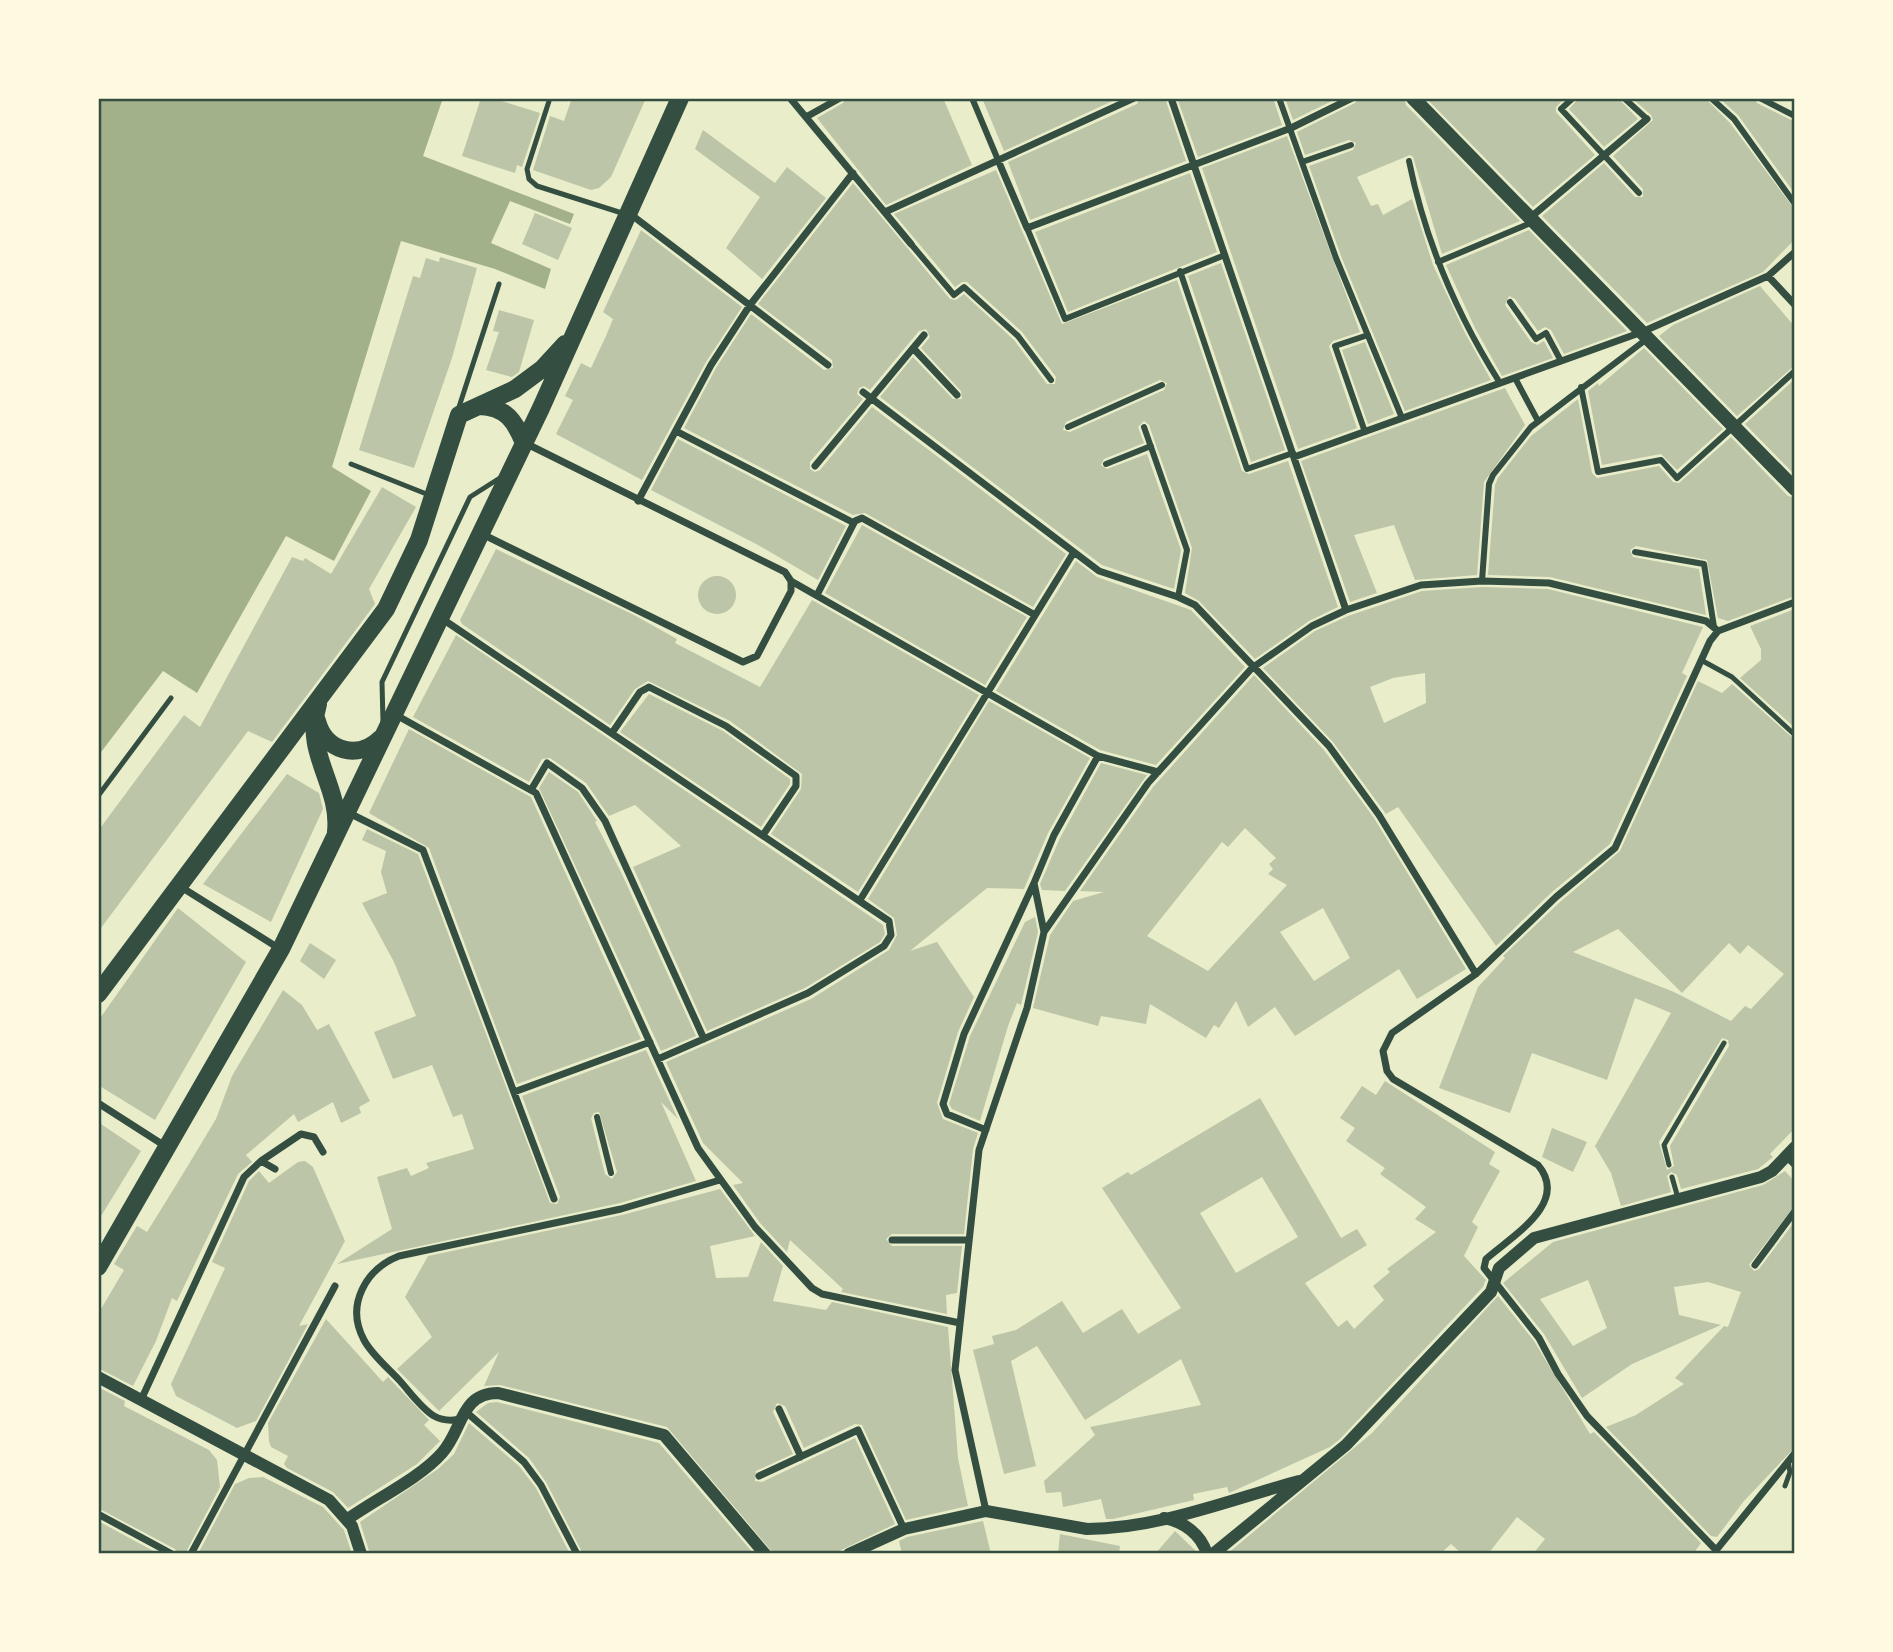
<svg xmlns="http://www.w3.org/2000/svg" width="1893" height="1652" font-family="Quicksand,sans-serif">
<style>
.water{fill:#a3b18a}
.building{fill:#bcc5a7;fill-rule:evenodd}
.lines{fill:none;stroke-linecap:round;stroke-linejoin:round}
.service{stroke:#344e41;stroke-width:5}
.pedestrian{stroke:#344e41;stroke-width:6}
.minor{stroke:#344e41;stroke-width:7}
.tertiary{stroke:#344e41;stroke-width:12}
.secondary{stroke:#344e41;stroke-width:14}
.primary{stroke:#344e41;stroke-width:18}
.neatline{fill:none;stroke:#344e41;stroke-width:2.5}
</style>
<rect width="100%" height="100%" fill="#e9edc9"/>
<path class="water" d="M98,98H443L423,156L574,214L570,224L510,201L491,243L551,269L545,289L495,269L401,241L332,467L371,491L334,561L286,536L197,693L163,671L98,756Z"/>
<path class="building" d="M481,98H492L540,113L522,167L517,165L515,173L462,156Z
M572,98H646L611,177L599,188L591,190L533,170L550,116L564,121Z
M846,98H943L972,165L886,205L817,118L843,103Z
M982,98H1119L1004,151Z
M1140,98H1165L1186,161L1030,220L1008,162L1137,104Z
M1177,98H1273L1282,125L1198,157Z
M1285,98H1338L1293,120Z
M1358,98H1404L1406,105L1520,221L1442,254L1413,157L1410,155L1357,177L1371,206L1378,204L1383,215L1412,199L1433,265L1465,333L1491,380L1405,411L1341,256L1309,166L1353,150L1356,143L1349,140L1305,155L1297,132L1355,103Z
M1426,98H1565L1556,107V112L1595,155L1533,207Z
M1579,98H1618L1638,119L1604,147L1569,109Z
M1632,98H1705L1730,123L1795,210V239L1763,272L1647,323L1542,216L1604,163L1635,197H1643V189L1613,156L1653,120L1651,115Z
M1719,98H1754L1757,103L1795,122V194L1738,115Z
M703,130L775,183L787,167L826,198L762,279L726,248L760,197L695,149Z
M1287,136L1360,332L1333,341L1329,346L1357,428L1298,449L1202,168Z
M996,170L1062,324L1177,280L1242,471L1249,474L1288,461L1338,607L1309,621L1255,659L1199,601L1185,593L1192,548L1149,425L1144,421L1138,427L1144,443L1104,459L1101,465L1107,469L1147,454L1181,550L1174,589L1102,565L880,397L913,357L953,399H962L961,391L921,348L930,337L926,329L919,331L870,390L864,386L859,388L857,394L863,399L810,462V469L815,472L820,470L872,407L1066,554L1033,607L865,513L853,515L684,428L716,368L751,314L824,370L833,368L832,360L758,304L853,183L950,299L956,300L964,294L1014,340L1047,384H1055L1056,377L1022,332L967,282H962L955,287L894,214ZM1160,380L1167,383L1164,390L1070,432L1063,430L1066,422Z
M1190,173L1217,252L1068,312L1035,232Z
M535,213L572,228L558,260L522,244Z
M641,230L742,307L706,362L642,480L556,434L573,400L565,396L581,363L591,368L606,336L613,319L603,312Z
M1529,230L1627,331L1564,354L1551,330L1545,327L1538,331L1515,299L1509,296L1505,305L1531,342L1537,345L1544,341L1553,358L1502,376L1475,328L1446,265Z
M440,257L477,268L452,358L414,468L359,450L413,276L420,278L426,258L439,262Z
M1221,263L1285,450L1251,462L1188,276Z
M1760,286L1795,327V365L1737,416L1659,336L1673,325Z
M499,310L534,320L519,372L512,377L486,370L499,332L493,331Z
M1365,342L1394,414L1368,424L1342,350Z
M1644,348L1723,429L1677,470L1661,454L1602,465L1588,391L1598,383L1599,386Z
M1795,379V475L1745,424Z
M1505,388L1525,425L1484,482L1477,575L1415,580L1394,525L1354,535L1377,593L1350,602L1301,461Z
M1578,399L1592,473L1597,478L1659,466L1673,482L1679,483L1731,437L1788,496L1795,498V596L1728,621L1718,618L1707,560L1636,546L1630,550L1633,557L1699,569L1706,615L1550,577L1488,575L1495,485L1498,478L1531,436Z
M678,439L846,526L818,580L758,545L651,490Z
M382,487L416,507L369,589L375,604L272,742L248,731L98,932V831L184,715L200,727L292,557L303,561L305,558L331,574Z
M862,525L1027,617L985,685L825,593Z
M496,549L634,615L677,639L675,643L760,687L812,600L979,695L858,892L771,834L801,789L802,774L730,721L648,681L635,689L610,725L462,624L460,620Z
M1076,561L1097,577L1191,610L1245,667L1156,765L1100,750L996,691Z
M698 595a19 19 0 1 1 38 0a19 19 0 1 1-38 0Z
M1482,587L1548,589L1703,627L1682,673L1687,676L1610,844L1552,892L1496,946L1398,807L1386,814L1333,742L1263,668L1315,631L1348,616L1422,591ZM1425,673L1426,703L1384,723L1370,687L1393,678Z
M1795,609V728L1740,678L1761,660V649L1750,626Z
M456,635L883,925L885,934L880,942L805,988L707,1031L633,867L681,846L635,805L609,816L586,783L550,758L542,759L529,782L413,717Z
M1254,675L1324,750L1374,818L1466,969L1417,999L1399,969L1295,1036L1275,1007L1248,1027L1236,1001L1219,1028L1214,1025L1206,1038L1150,1004L1146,1024L1101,1016L1098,1026L1033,1008L1050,935L1073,901L1104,892L1080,891L1153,787ZM1245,828L1276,858L1269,864L1273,869L1268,874L1287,885L1208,971L1147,936L1222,842L1228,847ZM1323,908L1350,958L1314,981L1280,932Z
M1698,681L1722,693L1732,684L1795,740V1128L1770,1154L1773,1157L1758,1169L1681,1189L1677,1175L1671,1172L1667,1176L1671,1192L1621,1206L1611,1173L1595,1146L1671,1013L1635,998L1607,1080L1532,1053L1510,1113L1439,1088L1478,987L1505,958L1503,956L1560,902L1620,851ZM1618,929L1682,993L1729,943L1740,954L1748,945L1784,974L1751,1009L1745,1006L1731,1021L1674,992L1573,952ZM1722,1038L1728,1040L1729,1046L1670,1146L1674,1166L1667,1170L1659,1142Z
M649,694L723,731L790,779V784L761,827L620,732Z
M989,701L1090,758L1048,833L1024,889L987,888L910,951L937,942L974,997L958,1032L937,1103L943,1119L978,1133L973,1149L964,1234H892L886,1239L892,1246H962L957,1293L946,1295L947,1314L841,1292L843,1289L790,1240L787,1252L760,1223L733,1185L743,1183L703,1143L666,1062L811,999L889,950L897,935L894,918L868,899Z
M409,729L531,797L641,1039L517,1084L429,848L369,813Z
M1101,763L1147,775L1065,891L1042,890L1040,884L1060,838Z
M549,772L578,792L597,821L595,822L621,872L696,1036L661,1051L539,788Z
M287,774L319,793L323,809L271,922L203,884Z
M367,829L418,854L550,1203L557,1204L560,1197L522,1096L646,1050L678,1119L661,1102L696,1181L620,1203L337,1264L392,1229L377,1177L407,1168L411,1176L429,1168L426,1163L474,1149L462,1114L453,1117L432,1065L393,1079L374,1032L416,1016L394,962L362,903L387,893L381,872L386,851L362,840ZM599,1112L617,1172L612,1179L605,1174L591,1118L594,1113Z
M178,908L246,962L155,1120L98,1085V1021Z
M1035,917L1038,932L1021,1005L1017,1003L1008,1026L980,1121L952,1109L949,1104L970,1036L1025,922Z
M310,943L336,960L324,979L300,961Z
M283,990L302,1005L317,1030L329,1024L370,1101L359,1107L361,1113L341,1123L333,1102L298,1122L294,1114L246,1155L252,1162L238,1174L177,1301L172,1298L156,1341L133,1386L98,1368V1314L124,1270L114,1264L137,1226L147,1232L178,1182L216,1119L232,1076Z
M1385,1081L1495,1152L1489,1164L1500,1171L1472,1222L1478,1227L1464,1256L1486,1280L1483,1287L1340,1439L1330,1447L1229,1493L1227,1487L1193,1494L1194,1500L1113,1519H1106L1101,1499L1063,1507L1061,1492L1046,1493L1044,1481L1095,1435L1090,1427L1201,1405L1181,1359L1085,1420L1037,1346L1011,1361L1036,1466L1004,1474L973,1350L994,1344L992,1336L1016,1330L1062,1301L1083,1333L1122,1309L1138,1334L1181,1308L1102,1188L1128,1172L1131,1175L1260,1098L1341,1238L1357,1229L1367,1245L1305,1283L1338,1327L1347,1320L1354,1329L1384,1300L1373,1286L1390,1272L1387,1269L1436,1232L1415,1219L1426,1207L1380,1174L1385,1168L1346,1141L1355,1128L1340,1118L1362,1086L1376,1095ZM1262,1177L1298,1237L1236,1273L1200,1213Z
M98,1122L141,1151L98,1221Z
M1552,1128L1587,1142L1573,1172L1542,1157Z
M305,1161L313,1167L345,1241L299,1326L308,1324L256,1421L237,1428L176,1396L171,1384L225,1268L212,1262L249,1181L259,1171L269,1183L298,1162Z
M1785,1171L1795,1182V1205L1749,1265L1754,1271L1759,1269L1795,1221V1447L1744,1501L1717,1537L1711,1536L1606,1427L1636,1415L1684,1384L1675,1378L1724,1326L1728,1327L1741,1292L1708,1282L1674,1287L1679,1315L1721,1325L1632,1364L1582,1398L1544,1334L1503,1283L1553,1242L1763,1185ZM1588,1280L1607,1328L1573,1346L1540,1299Z
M720,1189L755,1236L710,1246L716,1278L748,1277L761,1242L783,1266L773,1301L826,1310L832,1302L948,1327L958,1458L968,1506L906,1520L862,1425L855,1424L804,1448L785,1406L777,1403L773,1412L793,1454L756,1471L755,1481L762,1482L855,1438L895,1524L833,1554H774L667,1427L500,1385L484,1386L499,1352L439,1411L397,1369L432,1337L405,1297L428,1256L622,1215Z
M1498,1296L1534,1341L1590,1434L1594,1432L1701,1543L1693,1554H1533L1545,1539L1517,1517L1488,1554H1462L1451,1544L1440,1554H1227L1372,1433Z
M326,1319L383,1382L388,1377L429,1420L424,1425L440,1441L417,1464L348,1508L333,1492L287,1468L284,1464L288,1456L271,1447L269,1441L268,1423Z
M98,1387L125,1401L124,1406L209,1450L217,1460L220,1487L185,1554H178L175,1549L98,1508Z
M497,1402L659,1443L754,1554H583L546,1482L529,1458L476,1412L488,1403Z
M469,1423L519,1466L536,1488L570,1554H370L360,1522L438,1469L454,1454Z
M263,1477L323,1507L344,1530L352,1554H198L235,1484L249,1478Z
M98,1521L159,1554H98Z
M983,1521L991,1554H902L899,1541L907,1537Z
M1175,1531L1197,1552L1198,1554H1155Z
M1060,1534L1120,1546L1119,1554H1058Z"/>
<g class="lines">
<path class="service" d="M550,98L527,169L529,179L537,186L625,214
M458,410L499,284
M351,464L429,495
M1701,660L1732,677L1795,735
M383,722L382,682L470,497L503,476
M98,796L171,698
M1669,1165L1664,1145L1724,1043
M1672,1177L1678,1198
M1785,1486L1790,1472L1788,1462"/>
<path class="pedestrian" d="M972,98L998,160
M1279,98L1336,258L1402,418
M1573,98L1561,109L1639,193
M1624,98L1647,119
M1711,98L1734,119L1795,204
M1760,98L1795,116
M1409,161C1425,240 1457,315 1500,383
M1302,162L1351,145
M1027,228L1065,319L1225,255
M911,244L954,295L964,287L1018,336L1051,380
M1438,262L1533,222
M1180,271L1247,469L1293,453
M1510,302L1536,339L1546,333L1561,361
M1515,378L1538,421
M1581,387L1598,472L1661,460L1677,478L1795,371
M1068,427L1162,385
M1144,427L1187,550L1178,597
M1365,432L1335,346L1368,335
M1106,464L1151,446
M1635,552L1704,564L1714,627
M1482,581L1489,484L1493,475L1531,427L1648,338
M597,1117L611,1173"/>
<path class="minor" d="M790,98L911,244
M1171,98L1346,610
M806,117L840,98
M998,160L1027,228L1291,128L1352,98
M885,212L1134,98
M629,213L828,365
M1531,217L1647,119
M1768,276L1795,305
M913,348L957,395
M863,392L1099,571L1178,597L1195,605L1329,746L1379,815L1476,974
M676,431L854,523
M1294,457L1642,332L1768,276L1795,252
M815,466L924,335
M638,501L711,365L750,305L853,173
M482,534L743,662L757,656L791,591V581L785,572L525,443
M791,581L1098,756L1158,772
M817,595L855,521L862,518L1035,615
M441,618L889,921L891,935L884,946L808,993L658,1059
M396,715L536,793L698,1148L755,1227L812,1288L822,1294L960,1323
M612,733L640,692L649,687L726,726L796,776V786L763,835
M531,790L547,763L582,788L605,821L704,1039
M347,812L423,850L554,1199
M181,887L280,949
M860,900L1074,552
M1044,932L1148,783L1252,668L1312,626L1346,610L1421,585L1482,581L1549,583L1706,621L1718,631
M514,1092L650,1042
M98,1103L165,1146
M986,1130L947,1114L943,1104L964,1034L1034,883
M1786,1156L1795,1165
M261,1161L301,1134L314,1137L323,1152
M892,1240H969
M1755,1265L1795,1211
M141,1400L244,1177L261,1161L275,1169
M779,1409L801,1457
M465,1411L524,1462L541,1485L577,1554
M461,1419C452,1421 443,1421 434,1416C421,1408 410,1392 400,1381C388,1368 372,1355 364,1340C345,1305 366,1269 399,1256L621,1209L720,1180
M759,1476L858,1430L904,1529
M986,1511L955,1370L979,1150L1027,1008L1044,932L1034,883L1054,835L1098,756
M98,1514L172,1554
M1716,1550L1587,1416L1558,1374L1539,1338L1484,1268L1486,1259C1512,1236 1570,1203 1538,1165L1393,1079L1387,1071L1383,1051L1392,1033L1476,974L1556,897L1615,848L1710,641L1718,631L1795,602
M191,1554L335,1286
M1713,1554L1795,1453"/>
<path class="tertiary" d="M98,1377L329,1500L352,1526L361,1554
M1164,1518C1184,1522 1201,1534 1207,1554
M348,1519C376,1499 420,1478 442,1453C463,1430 460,1393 498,1393L664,1435L765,1554
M849,1554L904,1529L986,1511L1087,1529C1158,1529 1232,1499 1299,1481
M1213,1554L1346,1445L1491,1292L1499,1268L1534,1238L1761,1177L1772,1171L1795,1147"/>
<path class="secondary" d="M1413,98L1795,489"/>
<path class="primary" d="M480,406C506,407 515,421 524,443
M318,704C303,754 341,785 336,832
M317,721C325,751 358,761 381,738
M98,994L386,609L419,540L459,415L515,389L542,369L565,344
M98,1267L281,949L541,408L680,98"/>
</g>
<rect width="1893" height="1652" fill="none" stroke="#fefae0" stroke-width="200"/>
<rect x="100" y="100" width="1693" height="1452" class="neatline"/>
</svg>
